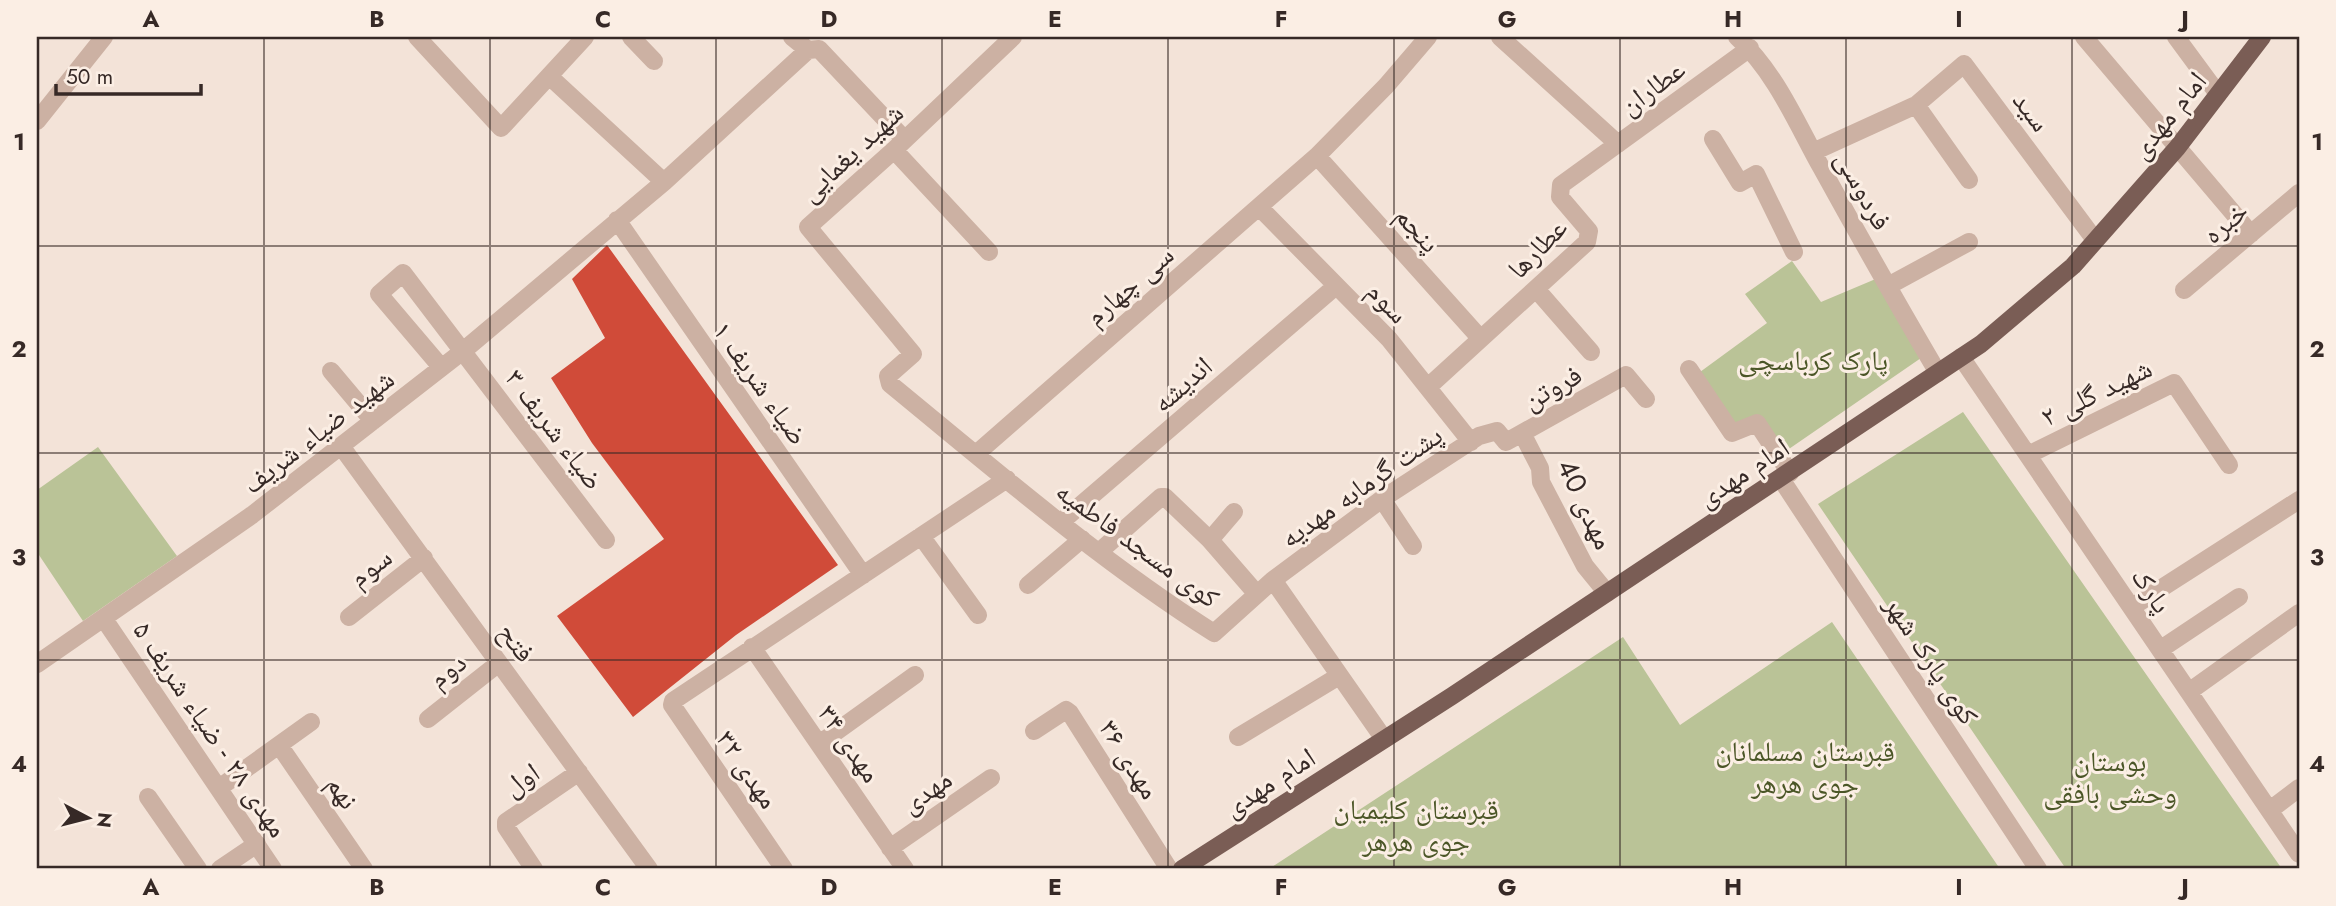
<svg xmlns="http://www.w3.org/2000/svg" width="2336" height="906" font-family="Jost,'Noto Naskh Arabic',sans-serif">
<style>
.green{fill:#bac397}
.building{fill:#d04b39}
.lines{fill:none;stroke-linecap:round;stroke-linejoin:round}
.minor{stroke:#ccb1a3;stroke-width:18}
.major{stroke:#7a5d55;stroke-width:18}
.grid{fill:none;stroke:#362926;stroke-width:2;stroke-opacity:0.55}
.labels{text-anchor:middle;stroke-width:6;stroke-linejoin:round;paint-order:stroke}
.street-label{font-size:28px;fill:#362926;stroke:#fbeee4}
.park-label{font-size:28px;fill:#4b5627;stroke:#fbeee4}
.neatline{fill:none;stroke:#362926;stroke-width:2.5}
.grid-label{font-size:23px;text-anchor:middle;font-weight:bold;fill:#362926}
</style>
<rect width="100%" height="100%" fill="#f3e3d8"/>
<path class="green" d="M1792,261L1821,302L1878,278L1921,358L1786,451L1761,417L1734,428L1700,372L1767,323L1745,294Z
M1963,412L2282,869H2066L1818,504Z
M98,447L177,556L83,621L37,552V490Z
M1832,622L2000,869H1269L1623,637L1680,725Z"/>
<path class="building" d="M607,245L838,565L736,635L633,717L557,616L664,539L592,443L551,378L605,338L572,279Z"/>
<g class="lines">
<path class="minor" d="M417,37L501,128L585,37
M631,37L654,61
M792,37L808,50
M1013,37L894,150L808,227L913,354L888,376L890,384C995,470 1099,560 1214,633L1273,580L1384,739
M1500,37L1618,144
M1737,37C1776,73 1796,122 1821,167C1859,236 1898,305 1938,373
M2084,37L2251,234
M2176,37L2218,94
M549,76L664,182
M1916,105L1969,180
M37,121L104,37
M1713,139L1740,183L1756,174L1794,252
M894,150L989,252
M1813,152L1916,105L1964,64L2095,240
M1317,156L1480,338
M1259,207L1389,339L1471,442
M617,220L863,575
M1888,286L1969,242
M1536,289L1591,352
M2184,290L2299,193
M1961,357L2299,854
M441,367L379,294L403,273L606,540
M1689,369L1732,433L1757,423L1790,473
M331,371L373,421
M1428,387L1587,242L1589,231L1560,197L1561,185L1750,48
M1522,433L1540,468L1541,482L1585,566L1607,593
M341,446L649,869
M976,454L1317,156L1386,86L1428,37
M2028,455L2174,383L2229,465
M1781,479L2038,869
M1382,499L1413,546
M1061,522L1336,286
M921,536L978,615
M1210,540L1234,512
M1099,552L1161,497H1165L1210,540L1256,593
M1273,580L1382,499L1479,436L1497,431L1506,442L1626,375L1646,399
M1028,585L1082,539
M2132,607L2299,500
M349,617L424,558
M104,619L273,869
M752,647L905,869
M2161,649L2239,597
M37,664L252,515L463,351L664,182L808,50L819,49L904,139
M2190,691L2299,613
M428,719L499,663
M1034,731L1066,710L1070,713L1169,869
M1238,737L1339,676
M819,744L915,675
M279,745L364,869
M219,788L311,722
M148,797L198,869
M2270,810L2299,788
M890,848L991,778
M220,869L257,844
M534,869L506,827V822L579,772
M784,869L672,705L673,701L1007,479"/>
<path class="major" d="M1182,869L1452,696L1981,344L2073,266L2177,148L2262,37"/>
</g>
<path class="grid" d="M264,37V869M490,37V869M716,37V869M942,37V869M1168,37V869M1394,37V869M1620,37V869M1846,37V869M2072,37V869M37,246H2299M37,453H2299M37,660H2299"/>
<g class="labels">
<g class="street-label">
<text transform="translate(1652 87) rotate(-36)" y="10">عطاران</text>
<text transform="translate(2032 111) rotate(53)" y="10">سید</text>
<text transform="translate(2168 115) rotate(-51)" y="10">امام مهدی</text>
<text transform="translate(851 152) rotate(-43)" y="10">شهید یغمایی</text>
<text transform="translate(1864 190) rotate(61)" y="10">فردوسی</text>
<text transform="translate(2225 222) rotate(-40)" y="10">خبره</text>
<text transform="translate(1418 229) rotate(48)" y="10">پنجم</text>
<text transform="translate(1537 248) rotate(-46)" y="10">عطارها</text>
<text transform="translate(1129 285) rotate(-41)" y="10">سی چهارم</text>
<text transform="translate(1388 302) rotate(46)" y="10">سوم</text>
<text transform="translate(761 383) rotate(55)" y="10">ضیاء شریف ۱</text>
<text transform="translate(1182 384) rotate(-41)" y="10">اندیشه</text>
<text transform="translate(1552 387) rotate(-29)" y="10">فروتن</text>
<text transform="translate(2096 392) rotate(-26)" y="10">شهید گلی ۲</text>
<text transform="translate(555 429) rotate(53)" y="10">ضیاء شریف ۳</text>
<text transform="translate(318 431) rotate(-38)" y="10">شهید ضیاء شریف</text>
<text transform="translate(1743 472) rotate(-33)" y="10">امام مهدی</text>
<text transform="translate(1361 486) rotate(-35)" y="10">پشت گرمابه مهدیه</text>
<text transform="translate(1586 504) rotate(65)" y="10">مهدی 40</text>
<text transform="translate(1138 544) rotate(36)" y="10">کوی مسجد فاطمیه</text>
<text transform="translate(370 567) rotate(-38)" y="10">سوم</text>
<text transform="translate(2152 590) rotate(56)" y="10">پارک</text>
<text transform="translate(517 642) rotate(54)" y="10">فتح</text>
<text transform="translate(1932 660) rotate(57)" y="10">کوی پارک شهر</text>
<text transform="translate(447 670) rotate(-38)" y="10">دوم</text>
<text transform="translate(211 729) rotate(56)" y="10">مهدی ۲۸ - ضیاء شریف ۵</text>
<text transform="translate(850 743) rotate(55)" y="10">مهدی ۳۴</text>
<text transform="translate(1130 759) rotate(58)" y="10">مهدی ۳۶</text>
<text transform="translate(748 769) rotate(56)" y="10">مهدی ۳۲</text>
<text transform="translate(521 779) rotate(-34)" y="10">اول</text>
<text transform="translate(1269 782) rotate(-33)" y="10">امام مهدی</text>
<text transform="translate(926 791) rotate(-35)" y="10">مهدی</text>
<text transform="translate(343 792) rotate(56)" y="10">نهم</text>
</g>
<g class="park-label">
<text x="1813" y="370">پارک کرباسچی</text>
<text x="1805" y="761">قبرستان مسلمانان<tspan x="1805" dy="32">جوی هرهر</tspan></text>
<text x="2110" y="771">بوستان<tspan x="2110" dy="32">وحشی بافقی</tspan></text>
<text x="1416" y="819">قبرستان کلیمیان<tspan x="1416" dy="32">جوی هرهر</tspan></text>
</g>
</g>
<rect width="2336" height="906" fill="none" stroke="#fbeee4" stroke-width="77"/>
<g transform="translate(88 818) rotate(97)" stroke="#fbeee4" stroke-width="5" paint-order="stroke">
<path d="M0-5L12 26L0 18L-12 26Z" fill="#362926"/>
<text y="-10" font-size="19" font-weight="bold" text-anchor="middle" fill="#362926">N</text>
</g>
<path d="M56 84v10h145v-10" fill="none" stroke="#362926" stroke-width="3.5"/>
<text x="66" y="84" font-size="21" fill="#362926" stroke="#fbeee4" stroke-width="5" paint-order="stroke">50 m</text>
<rect x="38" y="38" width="2260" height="829" class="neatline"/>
<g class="grid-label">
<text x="151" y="27">A</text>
<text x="377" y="27">B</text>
<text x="603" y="27">C</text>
<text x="829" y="27">D</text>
<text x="1055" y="27">E</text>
<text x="1281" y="27">F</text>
<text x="1507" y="27">G</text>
<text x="1733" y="27">H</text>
<text x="1959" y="27">I</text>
<text x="2185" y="27">J</text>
<text x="19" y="150">1</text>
<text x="2317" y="150">1</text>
<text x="19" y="357">2</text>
<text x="2317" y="357">2</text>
<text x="19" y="565">3</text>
<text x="2317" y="565">3</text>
<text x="19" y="772">4</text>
<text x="2317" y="772">4</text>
<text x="151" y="895">A</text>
<text x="377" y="895">B</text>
<text x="603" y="895">C</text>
<text x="829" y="895">D</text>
<text x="1055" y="895">E</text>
<text x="1281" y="895">F</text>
<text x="1507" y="895">G</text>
<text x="1733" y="895">H</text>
<text x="1959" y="895">I</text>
<text x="2185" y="895">J</text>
</g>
</svg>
